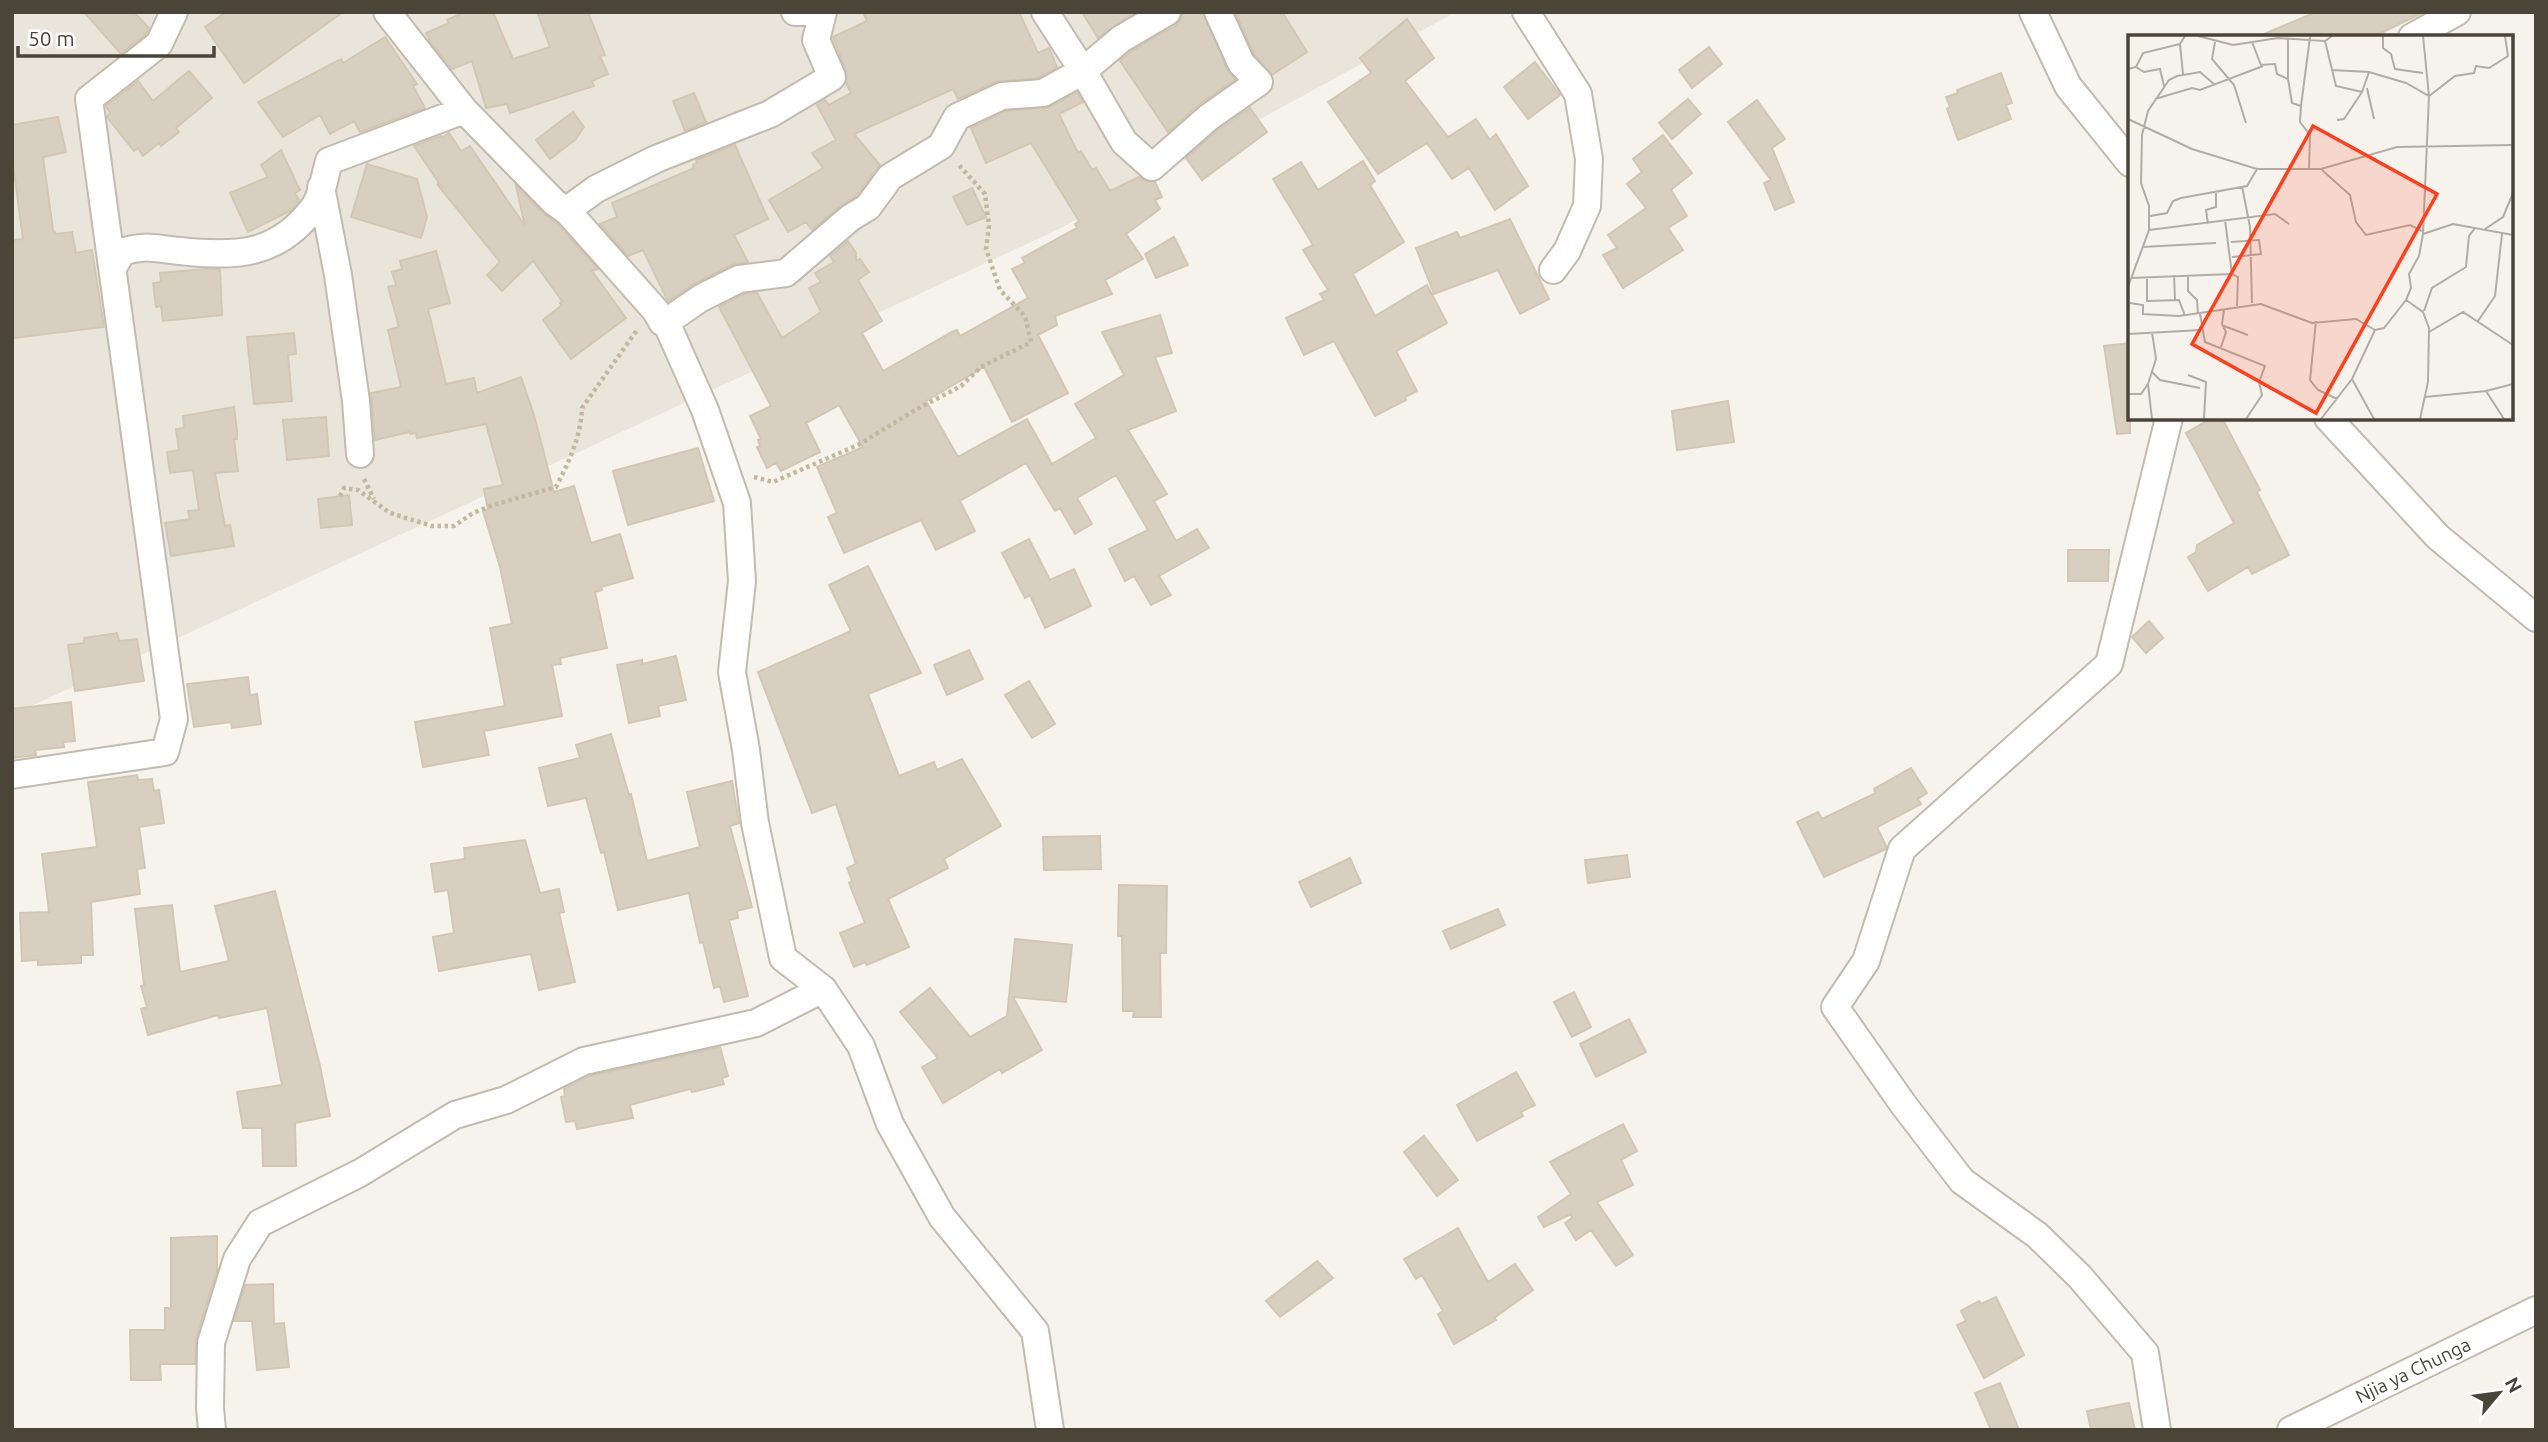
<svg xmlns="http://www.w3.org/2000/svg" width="2548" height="1442" font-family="Ubuntu,sans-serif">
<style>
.residential{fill:#eae5da}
.building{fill:#d8cfc1;stroke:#d3c7b4;stroke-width:2}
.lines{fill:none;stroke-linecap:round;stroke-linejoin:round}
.street-casing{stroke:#c2bbae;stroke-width:30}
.path{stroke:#c4b79f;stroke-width:4.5;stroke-dasharray:3.5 3.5;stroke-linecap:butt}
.street{stroke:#fff;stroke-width:26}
.labels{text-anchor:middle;stroke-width:6;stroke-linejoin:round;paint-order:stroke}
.street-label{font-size:19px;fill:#4b4439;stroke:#fff}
.inset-road{fill:none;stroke:#b2ada4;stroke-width:2}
.view{fill:#fc3f1d;fill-opacity:0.15;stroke:#fc3f1d;stroke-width:3.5}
.inset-edge{fill:none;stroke:#4b4439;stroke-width:3.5}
</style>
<rect width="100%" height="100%" fill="#f6f3ec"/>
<path class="residential" d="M12,12H1456L1059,229L12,715Z"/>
<path class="building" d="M84,12H134L149,28L146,34L121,54Z
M226,12H343L244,83L205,27Z
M465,12H493L513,59L550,47L537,12H588L605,55L600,56L608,74L592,81L594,86L510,113L507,104L486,108L472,61L452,69L430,41L426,33L449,23L447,20Z
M863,12H1019L1038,53L1049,48L1057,67L1038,78L996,82L958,99L953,89L854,134L880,165L857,195L840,206L812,230L806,222L788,232L769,200L823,168L812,153L836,140L817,105L825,100L829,105L851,93L846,83V71L833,37L867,21Z
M1082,12H1135L1098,38Z
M1183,12H1203L1227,69L1235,80L1200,104L1168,132L1120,61L1130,52L1175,26L1180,20Z
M1235,12H1282L1307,52L1272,75L1254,54Z
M2316,12H2424L2373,37H2257Z
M1407,19L1434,58L1405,81L1448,137L1476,119L1490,140L1496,134L1528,186L1495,210L1469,168L1452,179L1427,143L1378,174L1328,102L1371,73L1360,58Z
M385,37L417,84L413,86L425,108L360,132L354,121L330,134L320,115L283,137L258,102L341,59L343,63Z
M1709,47L1722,64L1692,88L1679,70Z
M1535,62L1560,95L1528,119L1504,87Z
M189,71L212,98L176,128L179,132L161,146L159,143L143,156L138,148L134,151L107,117L110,113L106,106L138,81L153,101Z
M2001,73L2012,103L2006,105L2011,119L1958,140L1947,109L1950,107L1946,97L1958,93L1957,90Z
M1077,92L1083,102L1059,114L1078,153L1081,151L1092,170L1096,168L1110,191L1139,177L1148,182H1155L1162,197L1155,200L1160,209L1126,234L1143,259L1105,280L1112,294L1055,316L1057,325L1038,335L1068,393L1012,422L984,367L926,401L958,457L1027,419L1052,464L1096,438L1075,404L1124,375L1102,332L1160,315L1172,353L1155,357L1176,411L1128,430L1167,494L1154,501L1176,541L1197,529L1209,548L1159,576L1171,595L1151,605L1134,576L1125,581L1109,549L1148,530L1116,475L1077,498L1092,524L1075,534L1060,508L1055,511L1026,463L960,501L975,531L936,550L921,520L844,553L828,517L837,513L817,467L863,447L839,405L806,423L820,452L781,471L776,463L767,468L757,447L760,446L758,440L761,439L750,416L771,406L719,307L744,294L757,293L782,338L821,312L809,288L821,282L815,273L834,262L830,256L848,241L856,253V261L860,259L869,272L858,280L882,321L862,333L883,371L952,332L957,330L960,336L1028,298L1012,269L1025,263L1022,258L1077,228L1075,224L1079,221L1031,143L986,163L971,128L1006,111L1050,107Z
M694,93L706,122L685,131L673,101Z
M1688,99L1701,114L1672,139L1659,123Z
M1757,100L1785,139L1772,148L1794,202L1775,210L1764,183L1771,180L1728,122Z
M1250,108L1267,132L1202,180L1186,158L1219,129Z
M573,112L584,127L575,140L550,159L536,140Z
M58,117L66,152L43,157L53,230L56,234L72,232L76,253L92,250L104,327L12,338V240L23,239L12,157V125Z
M449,133L461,151L470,146L525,226L516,186L543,213L557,224L598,269L592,271L626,318L571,359L543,320L562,305L560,303L562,301L533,261L502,291L487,275L500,262L437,184L441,186L414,146L441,136L442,138Z
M1663,135L1692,173L1671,190L1687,216L1668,228L1683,250L1623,288L1603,255L1617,248L1608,235L1646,208L1627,184L1642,172L1633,159Z
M735,145L768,219L734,235L748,262L732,265L694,284L668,301L643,250L628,256L600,224L617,217L612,203L694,168L693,165L697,163L696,160Z
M281,150L300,190L295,193L299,200L290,211L248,232L230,193L268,177L261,165Z
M1363,161L1375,181L1370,185L1404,242L1353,274L1375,316L1427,285L1447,323L1396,351L1417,391L1405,397L1406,400L1375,416L1334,341L1304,355L1286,318L1324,300L1320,294L1328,290L1303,250L1313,245L1273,179L1301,162L1318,190Z
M367,164L417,179L427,217L421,238L351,217Z
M972,188L986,217L967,225L953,197Z
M1510,219L1549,299L1520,314L1498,270L1434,294L1416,248L1457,232L1460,238Z
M1174,237L1188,265L1156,278L1145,254Z
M436,251L450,303L428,309L446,384L474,378L477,393L521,377L534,415L554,492L574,486L591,543L620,534L633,578L601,587L602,590L595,592L607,648L560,658L561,664L552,665L562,716L484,731L489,755L423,767L415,722L505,706L490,628L512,624L500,567L483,511L488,510L484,489L503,485L486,424L417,438L416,433L410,434L409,432L375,440L371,393L401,387L388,330L399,327L388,287L396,285L392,272L402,269L400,261Z
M205,269H220L222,315L163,321L161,306L156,307L153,283L161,282L160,273Z
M294,333L296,354L288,355L292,401L254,404L247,337Z
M2130,343V433L2117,434L2104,346Z
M1728,401L1734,442L1677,450L1672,411Z
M234,407L237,431V439H234L238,471L215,473L225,526L230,525L234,546L171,556L165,523L190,519L188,511L199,510L193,470L170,473L167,452L179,450L176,429L184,428L183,416Z
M326,417L329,456L287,460L283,420Z
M2212,418H2222L2260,490L2257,492L2289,555L2252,574L2248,567L2208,591L2188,557L2196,552L2197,545L2234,523L2186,433Z
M698,448L714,501L628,525L613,471Z
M349,495L352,525L321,528L318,499Z
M1029,539L1050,580L1074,569L1091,606L1045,628L1030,595L1025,598L1002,553Z
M2068,550H2109L2108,581H2068Z
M868,566L921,673L868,694L899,776L934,762L937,770L962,759L1001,826L944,859L948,868L888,899L909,947L867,965L865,962L854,967L840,933L865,923L849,883L852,881L847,868L856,864L836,804L812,813L758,672L851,631L829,585Z
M2149,621L2163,638L2146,653L2132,637Z
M117,633L119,641L137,639L144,681L75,691L68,645L84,643V638Z
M969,650L983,679L947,695L934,665Z
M676,656L686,700L658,706L660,716L629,723L617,665L642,660V664Z
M248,677L250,695L257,694L261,724L232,728L231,722L194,727L187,684Z
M1029,681L1055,724L1032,738L1005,695Z
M71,702L75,741L63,742L64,747L35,750L36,755L12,758V709Z
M611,734L629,795L631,794L647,861L700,847L687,792L732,781L739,823L730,826L752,907L737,911L738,918L729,920L748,996L724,1002L720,986L714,988L703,942L700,943L689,893L618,910L604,852L601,853L586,798L548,806L539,768L580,758L576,745Z
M1911,768L1927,793L1918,799L1921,804L1877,827L1886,846V849L1824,877L1797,822L1818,812L1822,819L1876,793L1874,789Z
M137,775L138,780L152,779L154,791L159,790L164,823L139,827L145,868L137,869L140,894L91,902L93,955H81V963L38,965V960L22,961L20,913L49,912L42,854L97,847L88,782Z
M1100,836L1101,869L1044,870L1043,837Z
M525,840L540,893L559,889L564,912L559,913L575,982L539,990L531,954L439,971L433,937L454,933L448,890L435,892L431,864L465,859L464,848Z
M1627,855L1630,877L1588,883L1585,860Z
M1350,858L1361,883L1311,907L1299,882Z
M1119,885L1167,886L1166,953H1160L1161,1017H1133L1134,1011H1123L1122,936H1118Z
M275,891L320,1066L330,1116L295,1123L296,1166H263L262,1128H243L237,1092L282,1085L267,1008L219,1018L218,1015L148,1035L141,1009L147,1007L141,986L144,985L135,909L172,905L180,972L229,961L215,906Z
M1498,909L1505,925L1451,949L1443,931Z
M1015,939L1072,945L1066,1002L1013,997L1042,1050L1002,1073L1000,1069L943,1103L922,1067L938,1058L900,1012L930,988L970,1037L1007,1016Z
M1574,992L1591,1027L1572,1037L1554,1002Z
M1629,1019L1646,1052L1596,1077L1580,1044Z
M720,1047L728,1076L722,1078L724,1084L692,1092L690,1089L630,1105L633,1118L577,1129L575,1121L566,1122L561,1097L565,1096L564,1089L589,1076Z
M1516,1072L1535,1105L1521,1112L1523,1116L1477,1141L1457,1105Z
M1623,1124L1637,1151L1621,1160L1633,1185L1597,1202L1633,1255L1616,1266L1591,1230L1576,1240L1565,1223L1572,1218L1571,1214L1544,1227L1538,1217L1571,1194L1550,1162Z
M1424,1136L1458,1180L1437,1196L1404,1152Z
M1458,1228L1488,1282L1515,1264L1533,1290L1494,1318L1496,1320L1454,1344L1438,1314L1443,1311L1422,1275L1416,1279L1404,1259Z
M217,1236V1270L196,1338L195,1364H160L161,1380H131L130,1330H165V1308H171V1238Z
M1317,1261L1333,1278L1280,1317L1266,1301Z
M273,1284L274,1324L284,1323L289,1367L257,1370L252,1321H234L245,1285Z
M1996,1297L2024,1355L1984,1378L1957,1325L1966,1321L1961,1311L1979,1301L1981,1304Z
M2000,1383L2019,1430H1991L1975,1393Z
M2129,1403L2135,1430H2091L2087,1411Z"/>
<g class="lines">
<defs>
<path id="street" d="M387,12L464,110L554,202L568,212L656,311L662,322H666L705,410L737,503L742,581L732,672L746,750L755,823L783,958L823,989L861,1046L890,1124L942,1217L1035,1331L1050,1430
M795,12H805
M1045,12L1083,71L1124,142L1152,167L1209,117L1259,82L1241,63L1218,12
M1526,12L1578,94L1589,159L1587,206L1567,251L1553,270
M2033,12L2068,86L2130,163
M2412,37L2457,12
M321,187L338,275L356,401L360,454
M568,212L574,205L596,189L656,159L770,114L832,77L816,40L823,12
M113,268L122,252C144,244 157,249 180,251C236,257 278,256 314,207C322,196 325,175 329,161L464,110
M666,322L701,298L739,279L786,273L850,218L868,207L890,177L941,146L957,117L1002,96L1043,93L1083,71L1121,39L1167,12
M2328,418L2438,537L2536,618
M12,775L165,752L174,719L89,99L159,44L174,12
M212,1430L210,1408L211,1343L237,1259L260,1223L360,1173L455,1115L506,1100L584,1061L756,1023L823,989
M2157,1430L2145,1353L2080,1277L2037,1235L1962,1181L1903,1104L1835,1007L1866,961L1902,849L2109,664L2169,418
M2291,1430L2536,1310"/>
</defs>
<use href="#street" class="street-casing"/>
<path class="path" d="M754,477L773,482L858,445L917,409L961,386L981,367L1031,342L1025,316L1000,290L986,249L989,226L985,194L958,164
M364,479L374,499
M340,496L344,488L358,490L390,513L432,526H454L473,513L493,505L556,487C569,462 581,436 582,408L637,330"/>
<use href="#street" class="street"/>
</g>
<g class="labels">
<g class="street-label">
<text transform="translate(2413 1370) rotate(-26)" y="7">Njia ya Chunga</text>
</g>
</g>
<g transform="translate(2128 35)">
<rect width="385" height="385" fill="#f6f3ec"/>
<path class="inset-road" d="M70,1L105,10L150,3L197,6L204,1M255,1V13L263,19L267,34L295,38M160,3V44M197,6L208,51L234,57L216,84L209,85M87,7L84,24L106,50L118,88M124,7L133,30L147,29L149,39L160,44L164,68L173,71L172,87L182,100L181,134M8,32L16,37L32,34L36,51M0,34L8,32L15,18L52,9M203,35L241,37L234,57M241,37L278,48L301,61L327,41L346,38L348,31L361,33L380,21L377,1M55,39L52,9L57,1M239,53L246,84M27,64L64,53L72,55L135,31M173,71L182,2M0,84L64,114L129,134H193L269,112L385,110M194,135L222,160L228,187L238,200L282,190L294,196M114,151L122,192L124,268M22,181L39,178L45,166L53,163L119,151L129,134M97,185L104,239L110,242L109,271M80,189L78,175L88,172V157M357,194L375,182L385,158M21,195L147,179L161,189M295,199L325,189L385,200M103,207L131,205L133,219L104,222M14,212L88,208M46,240L47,265M60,242V256L69,265L70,279M3,243L104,239M0,252L21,195V171L13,148L14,100L20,76L41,45L49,41L72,37L86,49M20,266L51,265L57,281M19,267V244M2,268L15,270V279L51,281L133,269L184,288L228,284L247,295L256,293L278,265M296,276L304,253L338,232L341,201L347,193M72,279L77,307L137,331L131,347L134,360L118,384M188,286L182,345L190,355L209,364M350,286L367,261L374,199M96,291L120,300M24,297L28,324L20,349L24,384M301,297L335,277L385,310M0,299L73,295M93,312L98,297L94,289L96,275M24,337L32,345L72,353M60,340L78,347L76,384M224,344L247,295M358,356L385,349M0,359H13L20,349M297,362L358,356L376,384M193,384L224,344L246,384M292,384L300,347L301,293L295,277L278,265L283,253L281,239L291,221L295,199L301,61L295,1"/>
<path class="view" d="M185,91L309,159L188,378L64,309Z"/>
<rect width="385" height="385" class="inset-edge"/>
</g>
<rect width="2548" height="1442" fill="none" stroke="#4b4439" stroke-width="28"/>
<g transform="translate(2499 1393) rotate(61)" stroke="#ffffff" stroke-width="5" paint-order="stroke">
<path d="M0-5L12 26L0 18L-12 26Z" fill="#4b4439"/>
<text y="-10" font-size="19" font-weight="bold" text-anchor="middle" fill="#4b4439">N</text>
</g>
<path d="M18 46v10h196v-10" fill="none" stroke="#4b4439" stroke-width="3.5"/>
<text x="28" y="46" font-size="21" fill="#4b4439" stroke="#ffffff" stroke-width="5" paint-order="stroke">50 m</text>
</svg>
